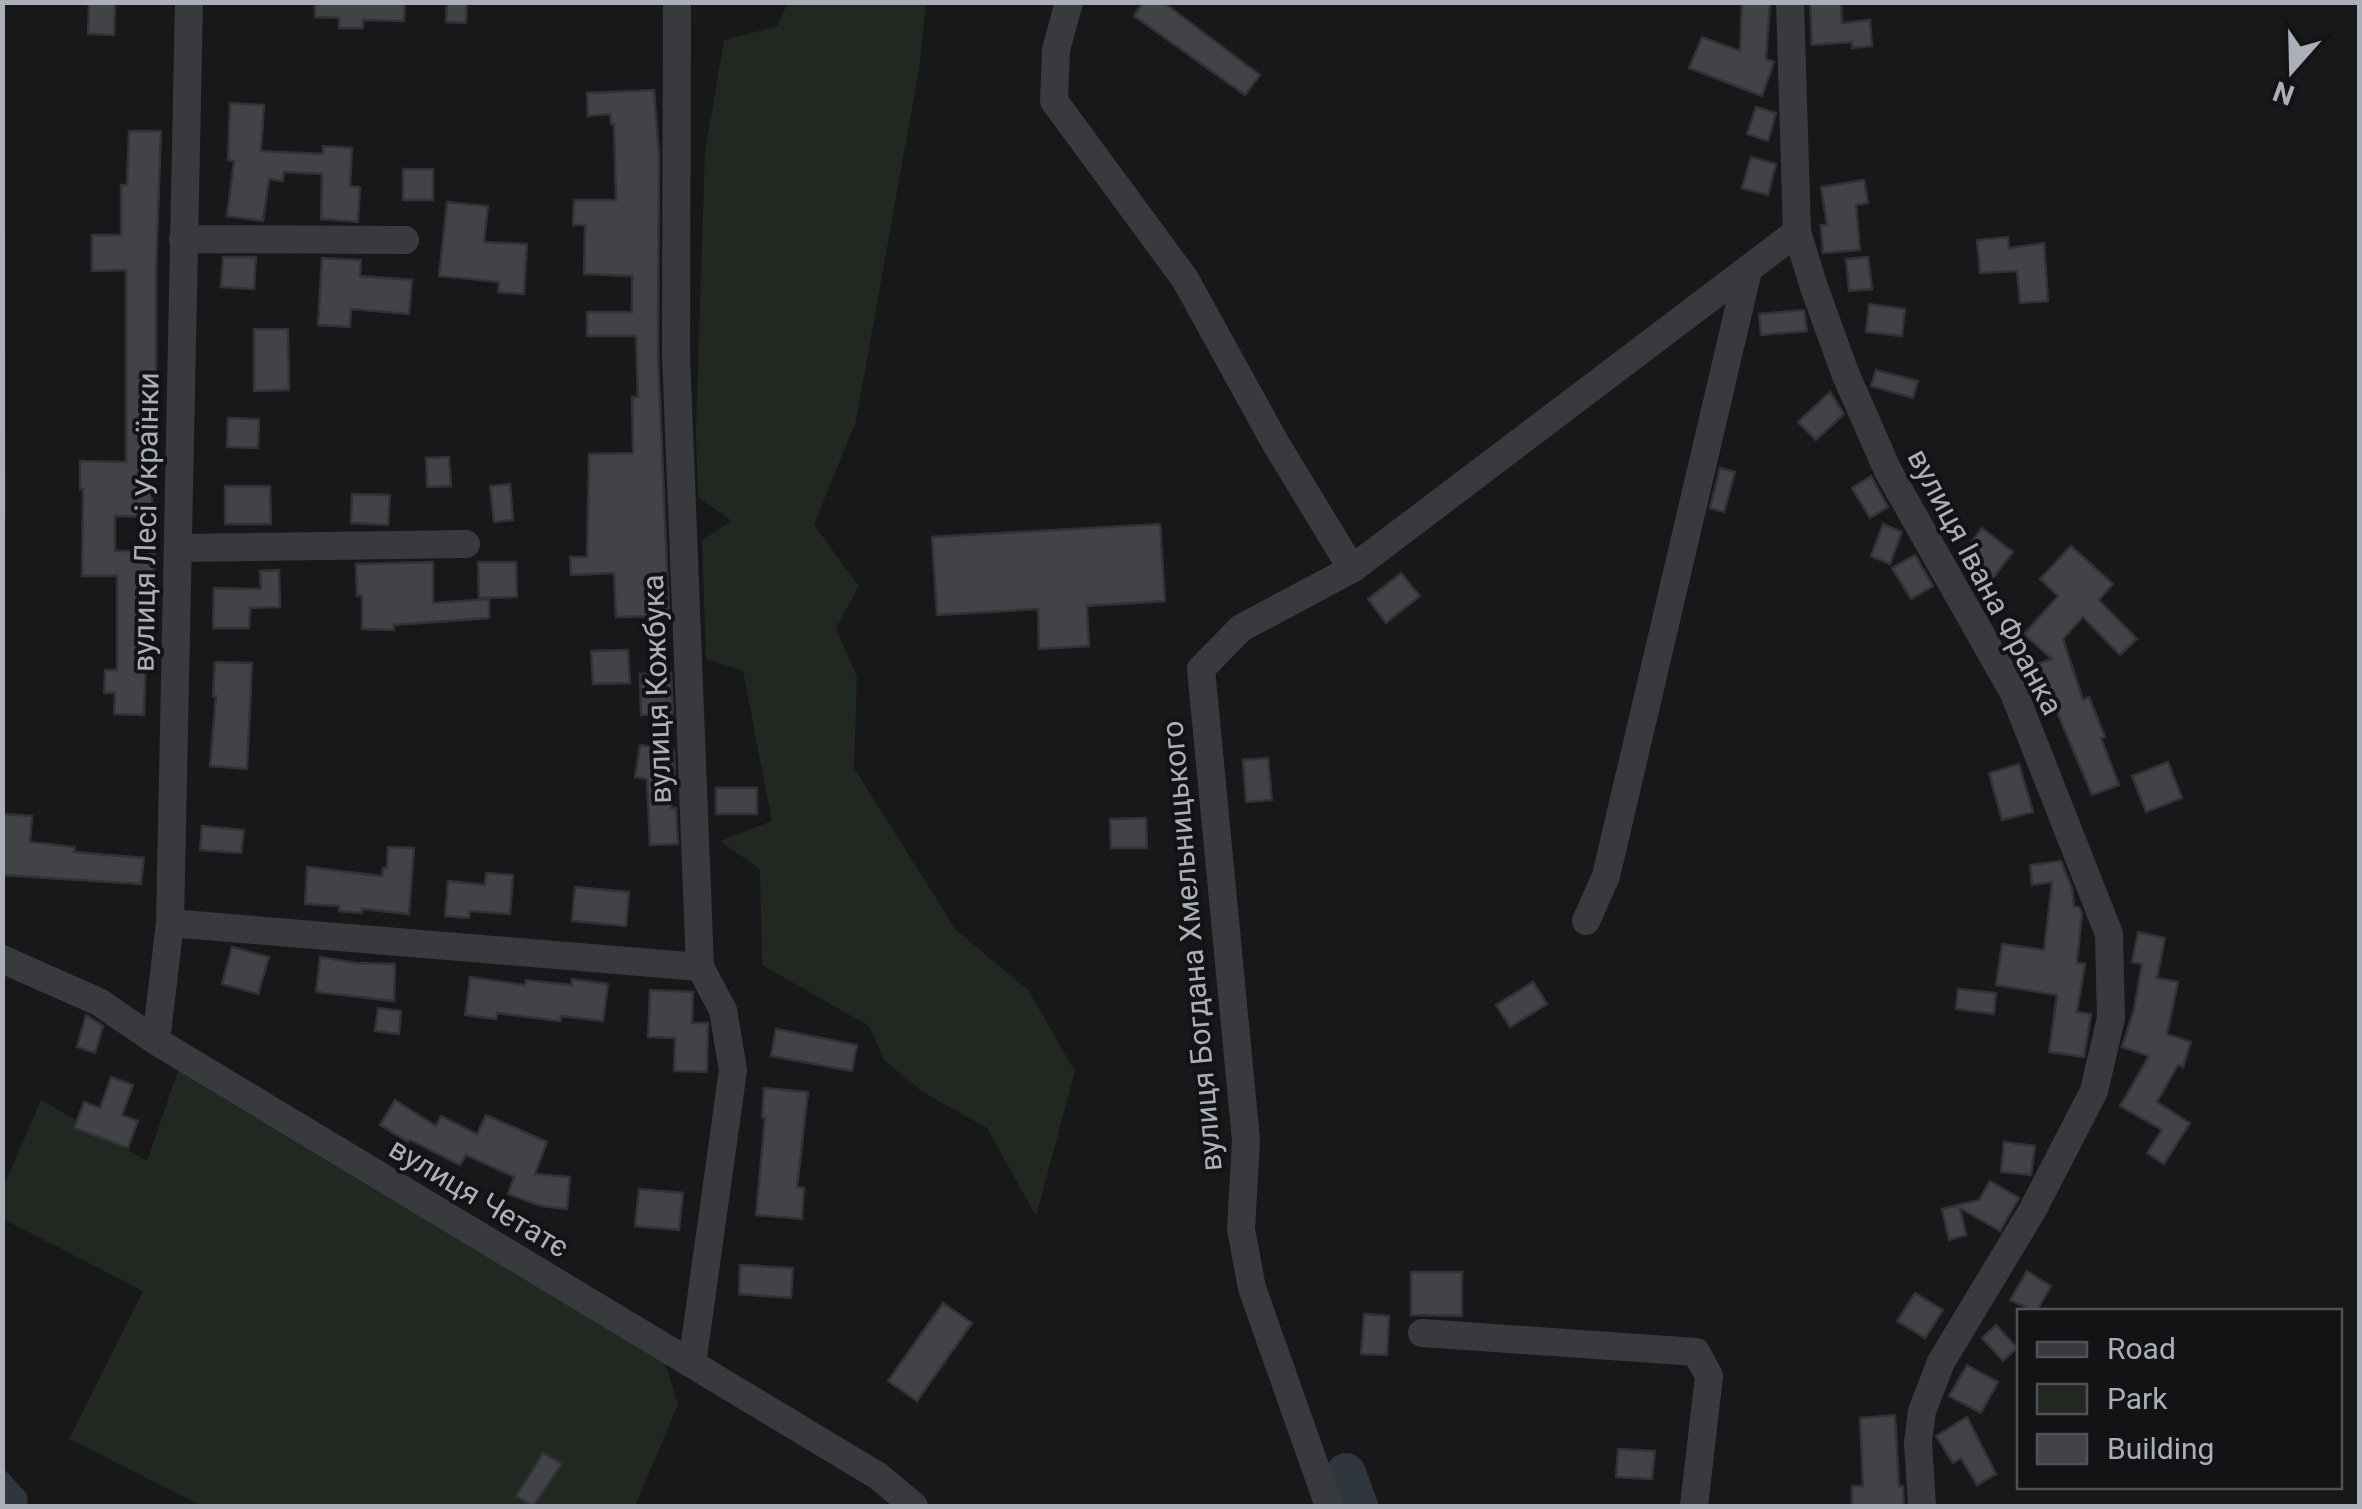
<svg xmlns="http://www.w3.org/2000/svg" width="2362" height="1509" font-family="Roboto,sans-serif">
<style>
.built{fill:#242427}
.green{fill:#202821}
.water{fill:#2f363d}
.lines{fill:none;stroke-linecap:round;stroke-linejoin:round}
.river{stroke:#2f363d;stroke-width:40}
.building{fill:#424347;stroke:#323236;stroke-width:2.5}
.minor{stroke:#393a3e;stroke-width:28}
.labels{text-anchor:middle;stroke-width:8;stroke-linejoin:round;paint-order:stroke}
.street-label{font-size:30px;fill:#abafb9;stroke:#131315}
</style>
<rect width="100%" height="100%" fill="#18181a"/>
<path class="built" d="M2,174L5,200L6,518H2Z"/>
<path class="green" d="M788,3H926L919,69L856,421L814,525L859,586L836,628L857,677L854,768L956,930L1028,990L1075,1071L1036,1216L987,1128L921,1091L884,1060L869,1026L762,965L760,869L720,841L772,821L743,671L706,659L702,540L732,521L698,497L696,432L705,152L724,40L777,26Z
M183,1056L661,1350L678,1405L635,1506H202L69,1439L143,1291L3,1219V1188L41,1100L147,1161Z"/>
<path class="water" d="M2,1467L27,1494L28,1506H3Z"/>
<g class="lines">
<path class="river" d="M1346,1473L1358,1506"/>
</g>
<path class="building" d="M89,2H115L114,35L88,34Z
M315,2H405L404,21L363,20V28H339V18L315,17Z
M447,2H467L466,23L446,22Z
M1143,2H1163L1260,75L1245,95L1134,16Z
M1742,2H1770L1766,59L1774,62L1762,96L1689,68L1702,37L1740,51Z
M1810,2H1841L1842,23L1870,20L1872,46L1852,48V42L1812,45Z
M654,90L659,155L658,355L669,616L616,617L614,573L571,575L570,557H587L589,454L633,453L632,397H638L636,336H587V312H632V276L584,274L585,225H573L574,200H616L614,124H611L610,114L588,116L587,93Z
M230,103L264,105L261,151L323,154V146L352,148L350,186L360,187L358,222L321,219L322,174L284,172L283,181L269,179L263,221L227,216L234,161L228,160Z
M1756,107L1776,113L1768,141L1747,134Z
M129,131H161L156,270V456H152V517L115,516V551H155L151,651H146L144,715L114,714L115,693H104L105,670H117V576H82L83,489H80V461L126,462V270L92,271V235H121V185H127Z
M1751,157L1776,164L1768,195L1742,188Z
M403,169H433V200H403Z
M1864,180L1868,203L1856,205L1860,250L1823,253L1821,225H1827L1821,187Z
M447,202L488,206L484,242L527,244L524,294L498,292L499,282L439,276Z
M2008,237L2009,248L2044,243L2048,301L2020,303L2017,271L1980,273L1977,240Z
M223,257H256L254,289L221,287Z
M1868,257L1872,289L1849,291L1846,259Z
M322,258L361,260L360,276L412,280L409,314L351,309L350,327L318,325Z
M1869,304L1905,309L1902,336L1866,332Z
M1804,310L1807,331L1761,335L1759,314Z
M254,329H288L289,390L254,391Z
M1876,370L1918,381L1913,398L1871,386Z
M1830,392L1844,414L1816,440L1798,422Z
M228,418L259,419L258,448L227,447Z
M449,457L451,486L427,487L426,458Z
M1720,468L1735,472L1724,512L1710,508Z
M1871,476L1888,507L1870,518L1852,488Z
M510,484L513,520L494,522L490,486Z
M225,486H270L271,524H225Z
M352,494L390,495L388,525L351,523Z
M1160,524L1165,601L1087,606L1089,646L1039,649L1038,609L937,615L932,537Z
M1883,524L1902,532L1890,564L1871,556Z
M1982,528L2013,552L1993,578L1962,554Z
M2071,546L2113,584L2099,600L2137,639L2120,655L2083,617L2063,639L2083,700L2089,697L2105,737L2101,738L2119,785L2092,795L2054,705L2046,708L2032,666L2052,659L2024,634L2058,596L2040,579Z
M1915,555L1933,586L1911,599L1892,568Z
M433,562V603L489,599V618L394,625V630L362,629V595L357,596L356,564Z
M478,562H516L517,597L479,598Z
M279,570L280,607L250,608L249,628H213L214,588L261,589L260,571Z
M1401,573L1420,596L1386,623L1368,599Z
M628,650L630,683L593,684L591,651Z
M215,662L252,663L247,769L210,766L216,696H213Z
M671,673L673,714L641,715L640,674Z
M640,745L674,750L675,778L671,808H676L678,844L650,845L647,779L635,777Z
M1268,758L1272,800L1246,802L1243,760Z
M2168,762L2182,798L2146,812L2132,776Z
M2019,764L2033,812L2002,820L1989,773Z
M716,788H757V814H716Z
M2,814L32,816L30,842L75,847L74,852L144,858L141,884L2,875Z
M1146,818L1147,848H1111L1110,819Z
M202,826L244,830L241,853L200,850Z
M388,847L414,848L409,914L362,909V913L339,911V906L305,904L307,867L382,876L383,868H387Z
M2061,861L2072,888L2074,906L2079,907L2082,913L2077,963L2085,964L2077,1012L2091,1014L2084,1057L2049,1052L2057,995L1996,985L2002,944L2044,950L2052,882L2032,885L2030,865Z
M486,873L513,875L510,914L470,911L469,918L445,916L448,881L485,885Z
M575,887L629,892L626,926L572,921Z
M2138,932L2165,938L2157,978L2178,982L2167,1034L2191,1042L2183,1067L2178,1065L2157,1102L2190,1123L2164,1164L2147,1153L2162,1130L2120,1106L2149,1056L2122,1047L2134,1009L2142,964L2132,962Z
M232,947L269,957L258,994L222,984Z
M320,957L356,963L395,964L394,1001L316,992Z
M470,977L525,985L526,980L572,985V979L608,984L603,1021L561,1016L560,1021L497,1013L496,1019L465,1015Z
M1533,982L1547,1004L1510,1027L1496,1005Z
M1958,989L1996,993L1994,1014L1956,1009Z
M650,990L693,992L692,1023H708L707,1072L674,1071L675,1038L648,1037Z
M378,1008L401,1011L399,1034L375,1031Z
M86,1015L103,1026L95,1053L77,1047Z
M776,1029L857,1045L852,1071L771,1056Z
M111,1077L133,1085L122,1115L138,1121L128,1148L74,1128L84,1102L100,1108Z
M764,1088L808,1092L797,1187L804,1188L802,1219L756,1215L765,1118H762Z
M395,1100L436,1126L441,1116L477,1134L486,1115L547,1142L535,1174L570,1177L567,1209L541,1206L508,1194L514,1177L466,1155L460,1165L410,1140L408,1142L380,1125Z
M2004,1142L2035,1146L2031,1175L2001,1172Z
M1990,1181L2019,1198L2000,1231L1960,1208L1966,1235L1949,1240L1942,1209L1979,1200Z
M639,1189L683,1193L679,1230L635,1226Z
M740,1265L793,1268L791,1298L739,1294Z
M2027,1271L2051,1286L2036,1312L2010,1300Z
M1411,1272H1462V1316L1411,1315Z
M1915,1293L1943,1310L1925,1338L1897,1321Z
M943,1303L972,1323L917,1401L888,1381Z
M1364,1314L1389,1316L1387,1355L1361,1354Z
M1996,1325L2017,1348L2003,1361L1982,1338Z
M1967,1365L1998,1382L1981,1413L1949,1396Z
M1895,1415L1899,1486H1903L1904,1506H1852V1486H1863L1860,1418Z
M1967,1417L1996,1474L1977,1485L1961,1458L1953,1463L1936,1436Z
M1618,1449L1655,1451L1652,1479L1616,1477Z
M543,1453L562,1464L533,1506L516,1496Z"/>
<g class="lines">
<path class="minor" d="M677,2L676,354L700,967L723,1010L733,1070L692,1364
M1069,2L1056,50L1054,101L1185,279L1276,444L1352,569
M1790,2L1797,232L1814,287L1845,373L1888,471L2014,693L2109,934L2111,1018L2094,1091L2032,1211L1941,1362L1922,1411L1918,1442L1922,1506
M183,239L405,240
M179,548L466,544
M1586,921L1606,876L1748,270
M170,923L700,967
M2,959L99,1002L156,1041L878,1476L914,1506
M156,1041L170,923L189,2
M1422,1333L1696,1352L1709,1376L1694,1506
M1329,1506L1252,1288L1241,1229L1246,1140L1201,669L1241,628L1352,569L1797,232"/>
</g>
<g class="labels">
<g class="street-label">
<text transform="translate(146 522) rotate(-89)" y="10">вулиця Лесі Українки</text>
<text transform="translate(1985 582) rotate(62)" y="10">вулиця Івана Франка</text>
<text transform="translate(657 689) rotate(-92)" y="10">вулиця Кожбука</text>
<text transform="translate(1192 946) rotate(-95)" y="10">вулиця Богдана Хмельницького</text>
<text transform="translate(479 1198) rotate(31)" y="10">вулиця Четатє</text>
</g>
</g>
<rect width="2362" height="1509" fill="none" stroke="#abafb9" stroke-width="10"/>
<rect x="2017" y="1309" width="325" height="180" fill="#131315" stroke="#505157" stroke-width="2.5"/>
<rect x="2037" y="1342" width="50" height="15" fill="#393a3e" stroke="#505157" stroke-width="2.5"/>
<text x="2107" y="1359" font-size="30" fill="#abafb9">Road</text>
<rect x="2037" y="1384" width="50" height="30" fill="#202821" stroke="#505157" stroke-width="2.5"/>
<text x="2107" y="1409" font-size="30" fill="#abafb9">Park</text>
<rect x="2037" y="1434" width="50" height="30" fill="#424347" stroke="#505157" stroke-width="2.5"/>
<text x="2107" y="1459" font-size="30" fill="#abafb9">Building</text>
<g transform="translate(2292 70) rotate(200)" stroke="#131315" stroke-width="8" paint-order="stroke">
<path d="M0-8L18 38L0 25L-18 38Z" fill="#abafb9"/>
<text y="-15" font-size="28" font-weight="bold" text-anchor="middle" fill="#abafb9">N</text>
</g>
</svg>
